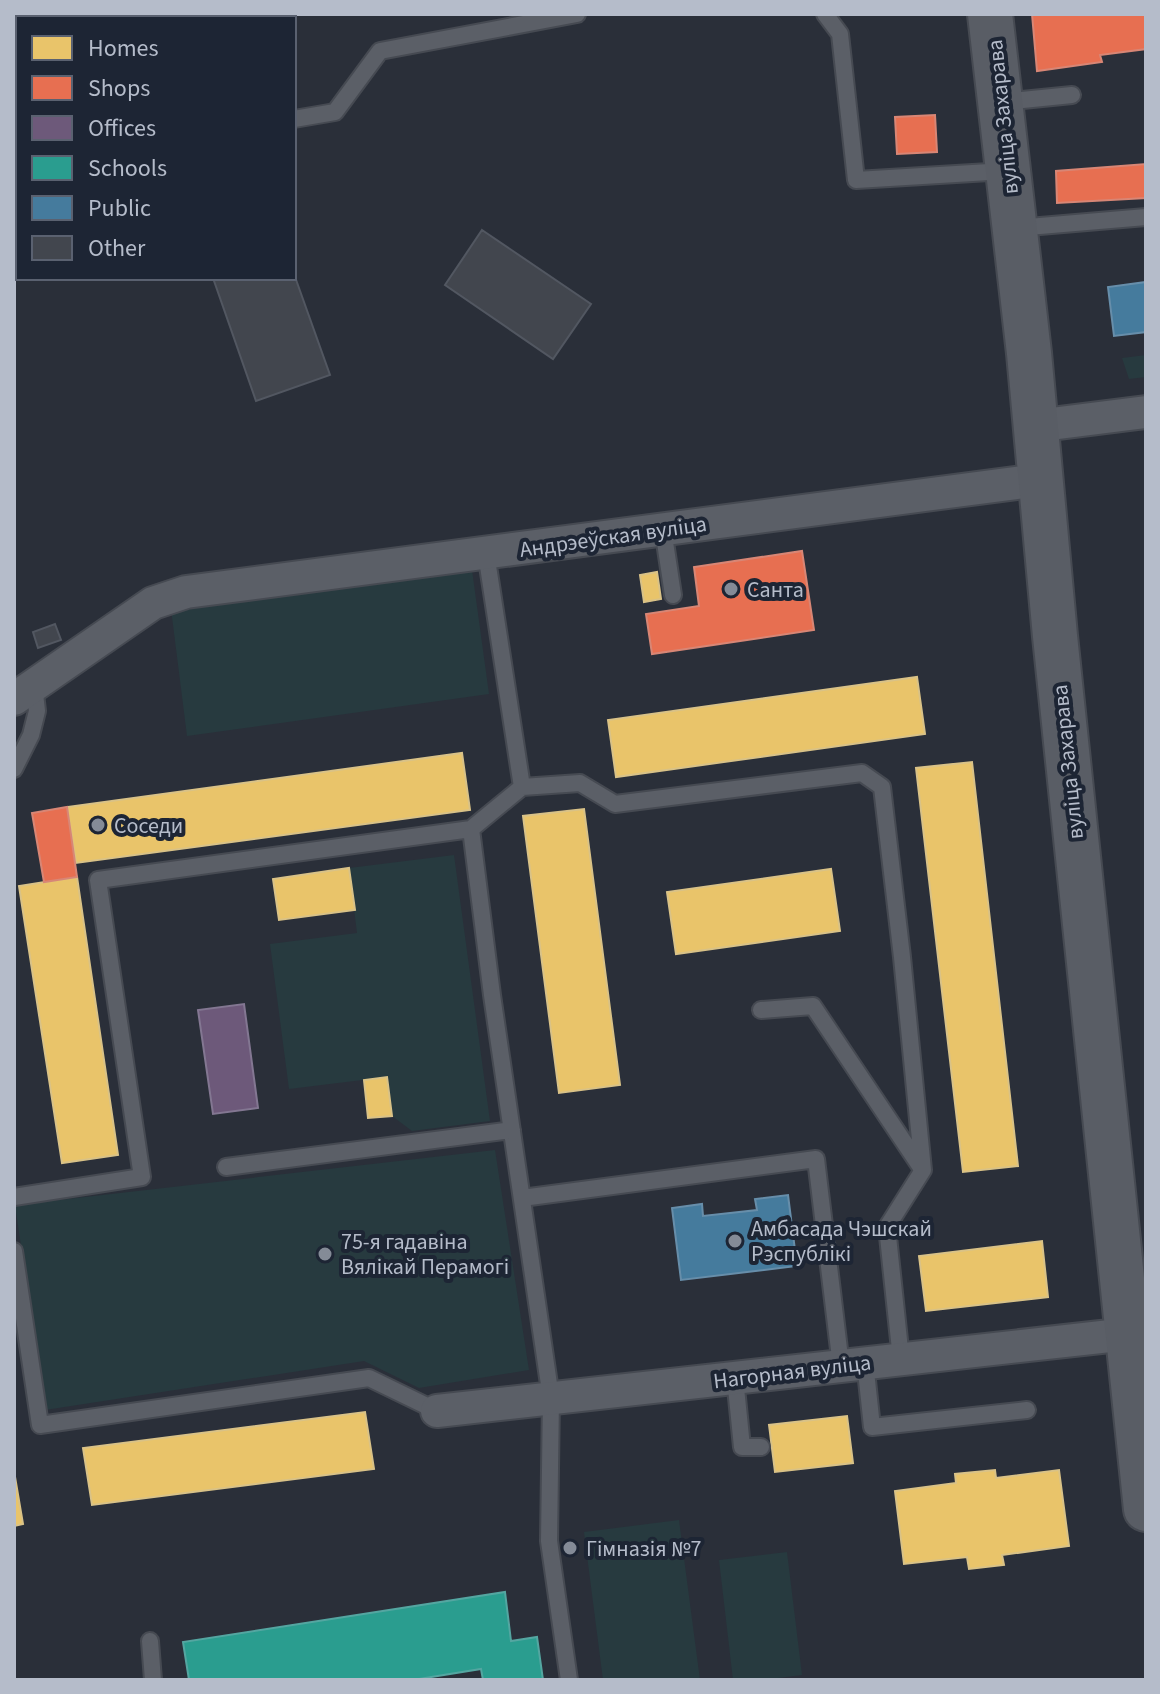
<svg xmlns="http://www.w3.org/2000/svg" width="1160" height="1694" font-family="'Source Sans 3',sans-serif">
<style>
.green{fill:#273a3f}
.homes{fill:#e9c46a;stroke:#d9c287;stroke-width:2}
.shops{fill:#e76f51;stroke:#d88675;stroke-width:2}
.offices{fill:#6d597a;stroke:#837792;stroke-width:2}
.schools{fill:#2a9d8f;stroke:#54a6a1;stroke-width:2}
.public{fill:#457b9d;stroke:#678eaa;stroke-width:2}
.building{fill:#42464e;stroke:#525761;stroke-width:2}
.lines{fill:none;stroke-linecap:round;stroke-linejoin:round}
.service-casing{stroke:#464a52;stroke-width:20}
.minor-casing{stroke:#464a52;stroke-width:36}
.secondary-casing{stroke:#464a52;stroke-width:48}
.service{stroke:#5b5f67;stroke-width:16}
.minor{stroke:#5b5f67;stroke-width:32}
.secondary{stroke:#595d65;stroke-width:44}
.poi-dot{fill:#848b97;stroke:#1d2534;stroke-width:3}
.labels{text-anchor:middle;stroke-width:8;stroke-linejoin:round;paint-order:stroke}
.street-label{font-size:22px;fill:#b5bcca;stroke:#1d2534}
.poi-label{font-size:22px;fill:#b5bcca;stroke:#1d2534;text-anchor:start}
</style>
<rect width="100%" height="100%" fill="#2a2f39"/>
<path class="green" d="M1146,355V377L1129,379L1122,358Z
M472,570L489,694L187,736L171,609Z
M454,855L490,1121L412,1131L392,1116L387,1077L289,1089L270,944L357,933L349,868Z
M495,1150L529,1370L419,1388L364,1361L45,1410L15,1205Z
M679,1520L700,1680H603L584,1532Z
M787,1552L802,1675L763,1680H733L719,1560Z"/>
<path class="homes" d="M657,572L661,599L644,602L640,575Z
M917,677L925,734L616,777L608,720Z
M462,753L470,810L76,863L67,807Z
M972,762L1018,1166L963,1172L916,768Z
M584,809L620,1085L559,1093L523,816Z
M349,868L355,910L279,920L273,879Z
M831,869L840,931L676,954L667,892Z
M77,877L118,1155L62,1163L19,886Z
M387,1077L392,1116L368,1118L364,1080Z
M1042,1241L1048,1297L926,1311L919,1256Z
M365,1412L374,1469L92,1505L83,1448Z
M847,1416L853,1463L775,1472L769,1425Z
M995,1470L996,1478L1059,1470L1069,1546L1002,1555L1004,1565L969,1569L967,1557L904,1564L895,1491L956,1483L955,1474Z
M14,1471L23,1524L14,1526Z"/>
<path class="shops" d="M1032,14H1146V49L1100,55L1102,62L1037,71Z
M935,115L937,152L897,154L895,117Z
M1146,164V198L1057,203L1056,171Z
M802,551L814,630L652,654L646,614L699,606L694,567Z
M67,807L77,877L44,882L32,813Z"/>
<path class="offices" d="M244,1004L258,1108L213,1114L198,1010Z"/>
<path class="schools" d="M505,1592L511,1641L537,1637L543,1680H483L481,1669L413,1680H189L183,1642Z"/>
<path class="public" d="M1146,282V332L1114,336L1108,287Z
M788,1195L797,1266L681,1280L672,1208L702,1204L703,1216L757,1210L755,1199Z"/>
<path class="building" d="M482,230L591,304L553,359L445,285Z
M294,274L330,375L256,401L213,278H294Z
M55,624L61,640L38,648L33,632Z"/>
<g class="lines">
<defs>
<path id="service" d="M825,14L840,34L856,180L1006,171
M1002,102L1072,95
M294,119L335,112L380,51L577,14
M1016,228L1146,217
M663,529L673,595
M486,553L522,787L471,829L492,995L551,1398L549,1541L569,1680
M14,769L31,735L37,711L34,685
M522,787L580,783L615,804L862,773L882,787L902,957L923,1170L887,1227L901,1359
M761,1010L813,1006L922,1169
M226,1167L512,1130
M14,1197L142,1177L98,880L471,829
M522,1198L816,1159L841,1366
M14,1251L40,1425L369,1378L437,1411
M865,1362L872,1427L1027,1410
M735,1378L742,1447H761
M150,1641L153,1680"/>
<path id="minor" d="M1035,426L1146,412
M14,699L153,603L186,592L1039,480
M437,1411L1146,1332"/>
<path id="secondary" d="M990,14L1029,353L1055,636L1146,1509"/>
</defs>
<use href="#service" class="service-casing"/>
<use href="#minor" class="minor-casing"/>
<use href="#secondary" class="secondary-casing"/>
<use href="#service" class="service"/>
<use href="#minor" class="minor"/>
<use href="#secondary" class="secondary"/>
</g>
<g class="poi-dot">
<circle cx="731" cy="589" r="8"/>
<circle cx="98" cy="825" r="8"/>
<circle cx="735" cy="1241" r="8"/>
<circle cx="325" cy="1254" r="8"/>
<circle cx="570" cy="1548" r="8"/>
</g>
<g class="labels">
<g class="street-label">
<text transform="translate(1002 117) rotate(-96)" y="8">вуліца Захарава</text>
<text transform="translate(613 536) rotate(-8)" y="8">Андрэеўская вуліца</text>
<text transform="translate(1067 762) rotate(-96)" y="8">вуліца Захарава</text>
<text transform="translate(792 1371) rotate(-7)" y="8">Нагорная вуліца</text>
</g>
<g class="poi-label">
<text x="747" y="597">Санта</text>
<text x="114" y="833">Соседи</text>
<text x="751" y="1236">Амбасада Чэшскай<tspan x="751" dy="25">Рэспублікі</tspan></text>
<text x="341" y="1249">75-я гадавіна<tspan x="341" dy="25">Вялікай Перамогі</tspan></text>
<text x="586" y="1556">Гімназія №7</text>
</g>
</g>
<rect width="1160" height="1694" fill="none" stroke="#b5bcca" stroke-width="32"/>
<rect x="16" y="16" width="280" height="264" fill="#1d2534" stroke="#5a6170" stroke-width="2"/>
<rect x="32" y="36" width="40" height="24" fill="#e9c46a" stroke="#5a6170" stroke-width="2"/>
<text x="88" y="56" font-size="24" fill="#b5bcca">Homes</text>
<rect x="32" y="76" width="40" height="24" fill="#e76f51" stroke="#5a6170" stroke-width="2"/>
<text x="88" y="96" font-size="24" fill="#b5bcca">Shops</text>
<rect x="32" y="116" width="40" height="24" fill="#6d597a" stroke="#5a6170" stroke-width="2"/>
<text x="88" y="136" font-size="24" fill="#b5bcca">Offices</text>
<rect x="32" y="156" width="40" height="24" fill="#2a9d8f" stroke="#5a6170" stroke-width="2"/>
<text x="88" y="176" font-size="24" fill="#b5bcca">Schools</text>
<rect x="32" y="196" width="40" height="24" fill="#457b9d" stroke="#5a6170" stroke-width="2"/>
<text x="88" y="216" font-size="24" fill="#b5bcca">Public</text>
<rect x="32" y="236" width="40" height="24" fill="#42464e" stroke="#5a6170" stroke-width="2"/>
<text x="88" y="256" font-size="24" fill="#b5bcca">Other</text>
</svg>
